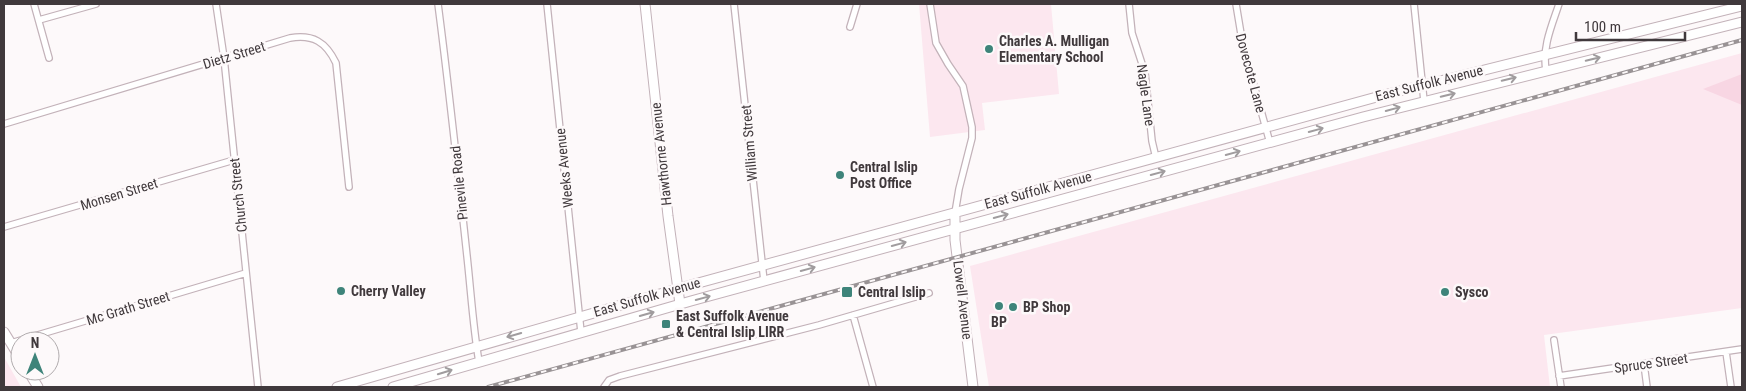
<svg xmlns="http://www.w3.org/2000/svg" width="1746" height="391" font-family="'Roboto Condensed',sans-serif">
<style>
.built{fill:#fce7ef}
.green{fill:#f8d6e3}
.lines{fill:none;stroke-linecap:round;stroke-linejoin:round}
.street-casing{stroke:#c3b2b9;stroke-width:8}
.secondary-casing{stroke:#c3b2b9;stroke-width:11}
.street{stroke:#fff;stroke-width:5.5}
.secondary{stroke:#fff;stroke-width:9}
.rail-casing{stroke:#999395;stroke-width:4}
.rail{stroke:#fdf9fa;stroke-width:2;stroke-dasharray:5.5;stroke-linecap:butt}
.oneway{stroke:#a09c9e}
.poi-dot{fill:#3e847a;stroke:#fdf9fa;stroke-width:2}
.labels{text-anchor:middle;stroke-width:5;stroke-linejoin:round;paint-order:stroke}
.poi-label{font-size:14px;font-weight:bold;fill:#40393c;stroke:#fdf9fa;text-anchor:start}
.street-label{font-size:14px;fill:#40393c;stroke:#fdf9fa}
</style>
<rect width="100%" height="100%" fill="#fdf9fa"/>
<path class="built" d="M919,4H1051L1059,94L982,103L985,130L930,137Z
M1742,53V308L1544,335L1550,387H989L970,266Z
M4,357L21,387H4Z"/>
<path class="green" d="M1742,74V105L1703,89Z"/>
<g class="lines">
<defs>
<path id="street" d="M34,4L49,58
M216,4L224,58L258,387
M438,4C449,88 458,172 467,256C471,292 473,327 479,362
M547,4L581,332
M734,4L764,281
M930,4L936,43L948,64L963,86L972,127V138L959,189L955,213
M1129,4L1132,33L1145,73L1152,141L1156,158
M1236,4L1243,46L1270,143
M1414,4L1424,101
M39,20L96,4
M850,27L857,4
M1546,70C1542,47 1552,25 1559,4
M4,124L290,38C313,34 326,42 336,63L349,187
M4,227L234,160
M853,315L873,387
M1554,340L1561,387
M11,343L246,273
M1726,352L1731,387
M1644,364L1647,387
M1559,376L1742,349
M604,387L609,380L620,376L819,325L929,293"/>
<path id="secondary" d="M645,4L668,216L680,304
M955,213V240L973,387
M4,332L20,358
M28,371L38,387
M337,387L691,285L1384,95L1742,6
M393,387L691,301L1363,117L1742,22"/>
</defs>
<use href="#street" class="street-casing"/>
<use href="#secondary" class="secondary-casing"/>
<use href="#street" class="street"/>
<use href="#secondary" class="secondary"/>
<defs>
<path id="rail" d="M488,387L1742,40"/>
</defs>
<use href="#rail" class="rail-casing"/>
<use href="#rail" class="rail"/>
</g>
<defs><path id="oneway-shaft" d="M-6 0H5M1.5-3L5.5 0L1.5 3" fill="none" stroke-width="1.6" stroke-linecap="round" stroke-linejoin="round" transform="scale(1.25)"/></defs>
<g class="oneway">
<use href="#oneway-shaft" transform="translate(1593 59) rotate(-14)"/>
<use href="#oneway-shaft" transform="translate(1509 79) rotate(-14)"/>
<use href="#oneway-shaft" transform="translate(1448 95) rotate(-14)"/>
<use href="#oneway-shaft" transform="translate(1393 109) rotate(-15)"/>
<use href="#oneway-shaft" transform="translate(1316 130) rotate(-15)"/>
<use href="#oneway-shaft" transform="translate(1233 153) rotate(-15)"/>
<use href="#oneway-shaft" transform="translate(1158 173) rotate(-15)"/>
<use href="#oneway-shaft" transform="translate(1001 216) rotate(-15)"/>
<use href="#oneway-shaft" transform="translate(899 244) rotate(-15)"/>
<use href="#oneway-shaft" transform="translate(808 269) rotate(-15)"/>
<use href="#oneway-shaft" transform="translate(703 298) rotate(-15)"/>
<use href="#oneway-shaft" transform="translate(647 314) rotate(-16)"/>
<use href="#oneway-shaft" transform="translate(514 335) rotate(164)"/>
<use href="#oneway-shaft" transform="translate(445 372) rotate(-17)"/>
</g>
<g class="poi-dot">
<circle cx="989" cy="49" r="5"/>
<circle cx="840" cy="175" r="5"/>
<circle cx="341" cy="291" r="5"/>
<rect x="841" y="286" width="12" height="12" rx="2.5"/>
<circle cx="1445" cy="292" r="5"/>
<circle cx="999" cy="306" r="5"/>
<circle cx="1013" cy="307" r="5"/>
<rect x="661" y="319" width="10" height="10" rx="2.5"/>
</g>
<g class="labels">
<g class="poi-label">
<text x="999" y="46">Charles A. Mulligan<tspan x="999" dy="16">Elementary School</tspan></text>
<text x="850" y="172">Central Islip<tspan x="850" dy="16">Post Office</tspan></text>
<text x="351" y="296">Cherry Valley</text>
<text x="858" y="297">Central Islip</text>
<text x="1455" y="297">Sysco</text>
<text x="1023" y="312">BP Shop</text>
<text x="676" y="321">East Suffolk Avenue<tspan x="676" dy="16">&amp; Central Islip LIRR</tspan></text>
<text x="999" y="327" text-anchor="middle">BP</text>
</g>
<g class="street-label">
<text transform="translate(234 55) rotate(-17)" y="5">Dietz Street</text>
<text transform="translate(1251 73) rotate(75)" y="5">Dovecote Lane</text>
<text transform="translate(1429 83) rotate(-14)" y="5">East Suffolk Avenue</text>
<text transform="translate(1146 95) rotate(82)" y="5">Nagle Lane</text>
<text transform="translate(749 143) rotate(-95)" y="5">William Street</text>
<text transform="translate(661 154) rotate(-96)" y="5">Hawthorne Avenue</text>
<text transform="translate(564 168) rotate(-96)" y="5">Weeks Avenue</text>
<text transform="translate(459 183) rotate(-96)" y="5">Pinevile Road</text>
<text transform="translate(1038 190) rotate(-15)" y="5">East Suffolk Avenue</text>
<text transform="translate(119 194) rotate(-17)" y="5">Monsen Street</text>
<text transform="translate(238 195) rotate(-96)" y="5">Church Street</text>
<text transform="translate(647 297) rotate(-16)" y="5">East Suffolk Avenue</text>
<text transform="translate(963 300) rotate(83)" y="5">Lowell Avenue</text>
<text transform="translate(128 308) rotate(-17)" y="5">Mc Grath Street</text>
<text transform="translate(1651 363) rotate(-8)" y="5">Spruce Street</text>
</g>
</g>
<rect width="1746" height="391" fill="none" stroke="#40393c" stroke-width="10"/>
<g transform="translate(35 356)"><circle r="24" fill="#fdf9fa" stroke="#b1acae"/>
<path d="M0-4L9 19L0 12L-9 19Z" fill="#3e847a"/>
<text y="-8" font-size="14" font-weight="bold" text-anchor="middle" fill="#40393c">N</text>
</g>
<path d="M1576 32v8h109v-8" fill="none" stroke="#40393c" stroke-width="2.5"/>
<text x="1584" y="32" font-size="15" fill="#40393c" stroke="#fdf9fa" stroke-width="4" paint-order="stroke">100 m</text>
</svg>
